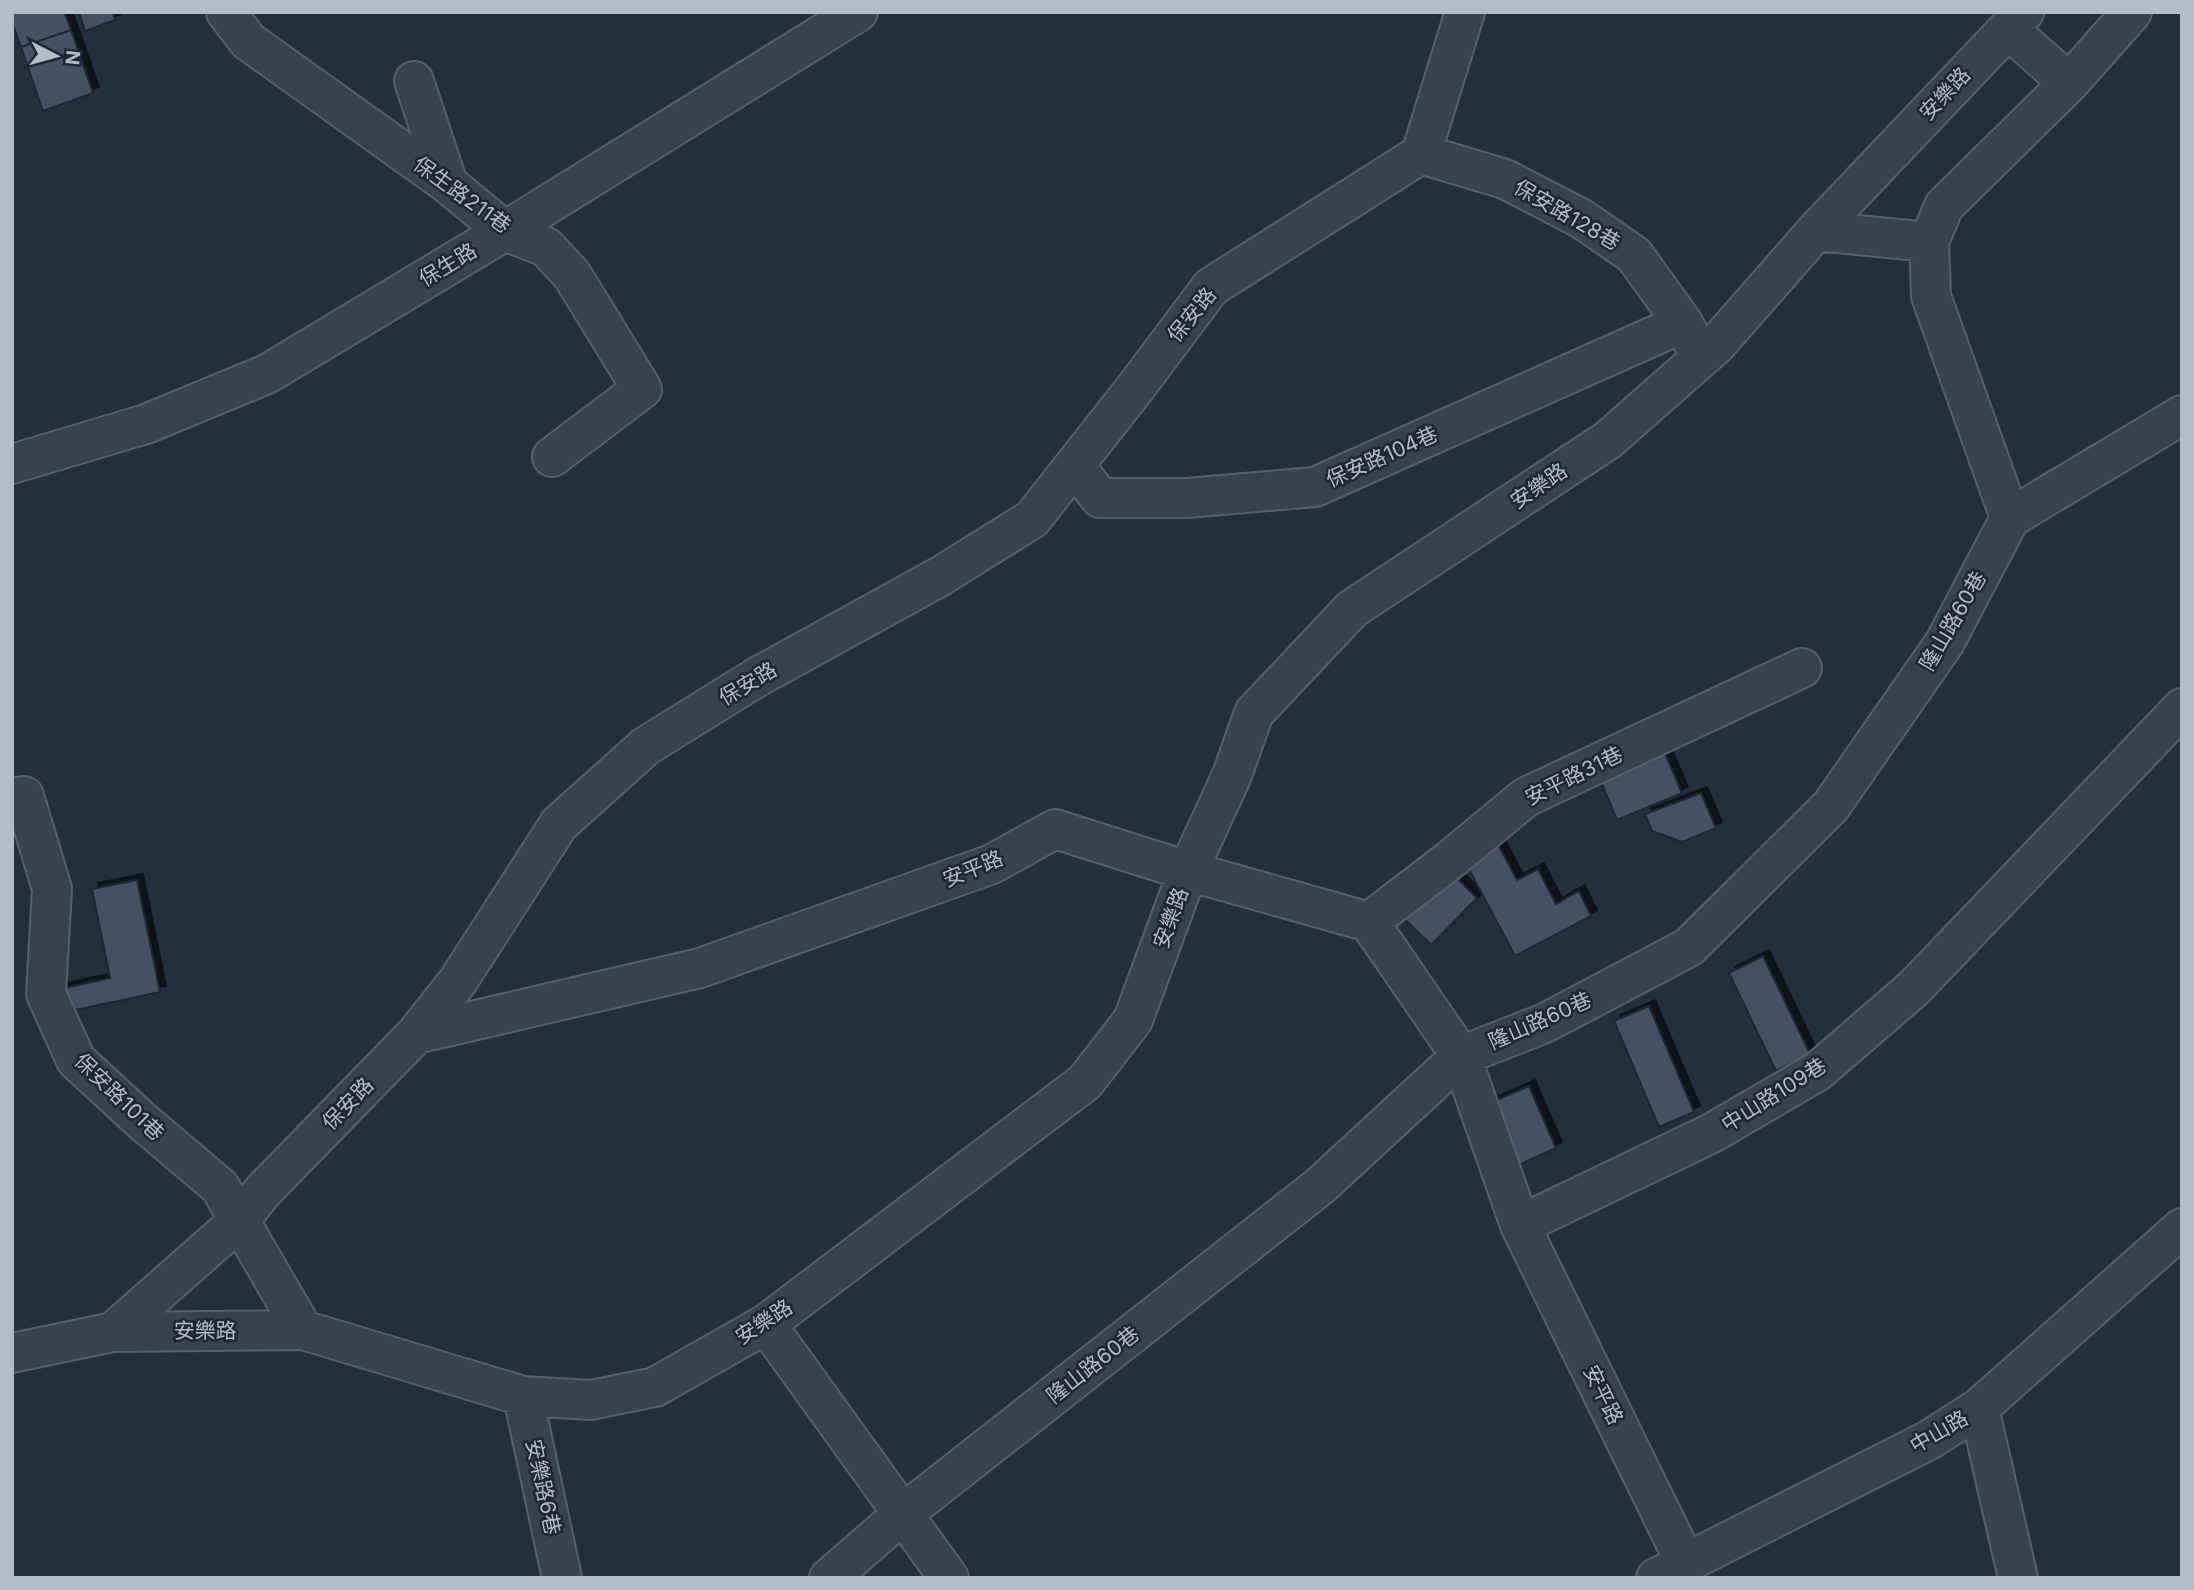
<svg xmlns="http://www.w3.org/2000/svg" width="2194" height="1590" font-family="Inter,'Noto Sans TC',sans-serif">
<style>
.building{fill:#455162;stroke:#1f2835;stroke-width:2;filter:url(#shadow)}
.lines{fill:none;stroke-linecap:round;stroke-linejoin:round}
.minor-casing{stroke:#565f6c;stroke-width:42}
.minor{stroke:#38414e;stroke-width:38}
.labels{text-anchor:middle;stroke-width:5;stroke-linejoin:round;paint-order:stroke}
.street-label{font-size:21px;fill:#b4bcc9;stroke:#1d2633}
</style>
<defs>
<filter id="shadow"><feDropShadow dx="6" dy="-6" stdDeviation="0" flood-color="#0009"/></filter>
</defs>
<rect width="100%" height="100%" fill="#242f3e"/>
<path class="building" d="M12,12H64L71,30L21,47L12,22Z
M79,12H113L115,20L85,31Z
M71,30L93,93L43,111L21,47Z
M1657,735L1682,793L1617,820L1593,763Z
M1701,793L1716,828L1682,842L1652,831L1645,814Z
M1494,837L1517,880L1538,869L1556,904L1579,891L1591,916L1515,956L1461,854Z
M1446,867L1477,898L1431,945L1400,914Z
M137,880L160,992L66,1012L61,989L110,978L92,889Z
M1763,956L1810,1054L1776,1071L1729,973Z
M1649,1006L1694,1112L1659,1127L1614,1021Z
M1529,1086L1556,1148L1506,1171L1478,1108Z"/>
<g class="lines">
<defs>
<path id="minor" d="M226,12L248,41L448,184L505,231L546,247L572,275L642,389L552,457
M2009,30L2069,83
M414,81L448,184
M1421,154L1505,179L1582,219L1634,255L1683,323L1694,344
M1816,231L1929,242
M12,464L146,424L267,374L505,231L858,12
M1075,466L1100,498H1187L1315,487L1683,323
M2010,518L1931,296L1929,242L1944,206L2069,83L2132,12
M12,798L24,796L52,889L46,994L76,1060L141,1120L220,1187L303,1330
M1369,922L1450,860L1526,797L1802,668
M416,1034L700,968L992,864L1055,829L1188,871L1369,922L1461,1056L1520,1225L1712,1133L1818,1071L1914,988L2182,708
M1520,1225L1686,1564
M766,1324L949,1578
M113,1332L303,1330L523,1396L591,1400L655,1387L766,1324L1085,1082L1133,1020L1188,871L1232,775L1254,713L1352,609L1608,440L1701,358L1716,345L1816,231L2024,12
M12,1353L113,1332L240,1220L262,1192L416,1034L458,981L559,824L646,746L759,676L939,577L1032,519L1136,387L1211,287L1421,154L1465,12
M523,1396L562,1578
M1979,1408L2018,1578
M829,1578L904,1513L1320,1186L1461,1056L1545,1023L1689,947L1831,806L1945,642L2010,518L2182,415
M1656,1578L1929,1440L1979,1408L2182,1228"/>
</defs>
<use href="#minor" class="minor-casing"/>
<use href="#minor" class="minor"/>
</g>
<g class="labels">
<g class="street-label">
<text transform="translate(1945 94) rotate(-47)" y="7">安樂路</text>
<text transform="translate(462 195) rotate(36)" y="7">保生路211巷</text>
<text transform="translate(1567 215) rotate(30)" y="7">保安路128巷</text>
<text transform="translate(448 265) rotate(-31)" y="7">保生路</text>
<text transform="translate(1192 315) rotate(-51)" y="7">保安路</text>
<text transform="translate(1382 457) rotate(-24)" y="7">保安路104巷</text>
<text transform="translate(1539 486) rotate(-34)" y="7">安樂路</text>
<text transform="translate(1953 621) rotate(-60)" y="7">隆山路60巷</text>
<text transform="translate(748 684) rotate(-31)" y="7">保安路</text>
<text transform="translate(1574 776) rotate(-26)" y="7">安平路31巷</text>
<text transform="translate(973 869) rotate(-22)" y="7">安平路</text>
<text transform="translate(1171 918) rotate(-70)" y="7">安樂路</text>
<text transform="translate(1540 1021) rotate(-24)" y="7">隆山路60巷</text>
<text transform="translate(1774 1095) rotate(-32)" y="7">中山路109巷</text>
<text transform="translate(119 1097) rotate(44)" y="7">保安路101巷</text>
<text transform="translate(348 1104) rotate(-46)" y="7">保安路</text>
<text transform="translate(764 1322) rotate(-33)" y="7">安樂路</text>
<text x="205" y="1338">安樂路</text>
<text transform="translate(1093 1365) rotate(-38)" y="7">隆山路60巷</text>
<text transform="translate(1603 1395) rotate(64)" y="7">安平路</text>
<text transform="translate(1939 1432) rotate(-30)" y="7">中山路</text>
<text transform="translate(543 1487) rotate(78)" y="7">安樂路6巷</text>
</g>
</g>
<rect width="2194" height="1590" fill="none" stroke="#b4bcc9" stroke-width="28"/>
<g transform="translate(56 56) rotate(96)" stroke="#1d2633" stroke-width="5" paint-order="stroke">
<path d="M0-5L12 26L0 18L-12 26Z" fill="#b4bcc9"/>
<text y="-10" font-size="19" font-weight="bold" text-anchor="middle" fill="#b4bcc9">N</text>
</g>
</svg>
